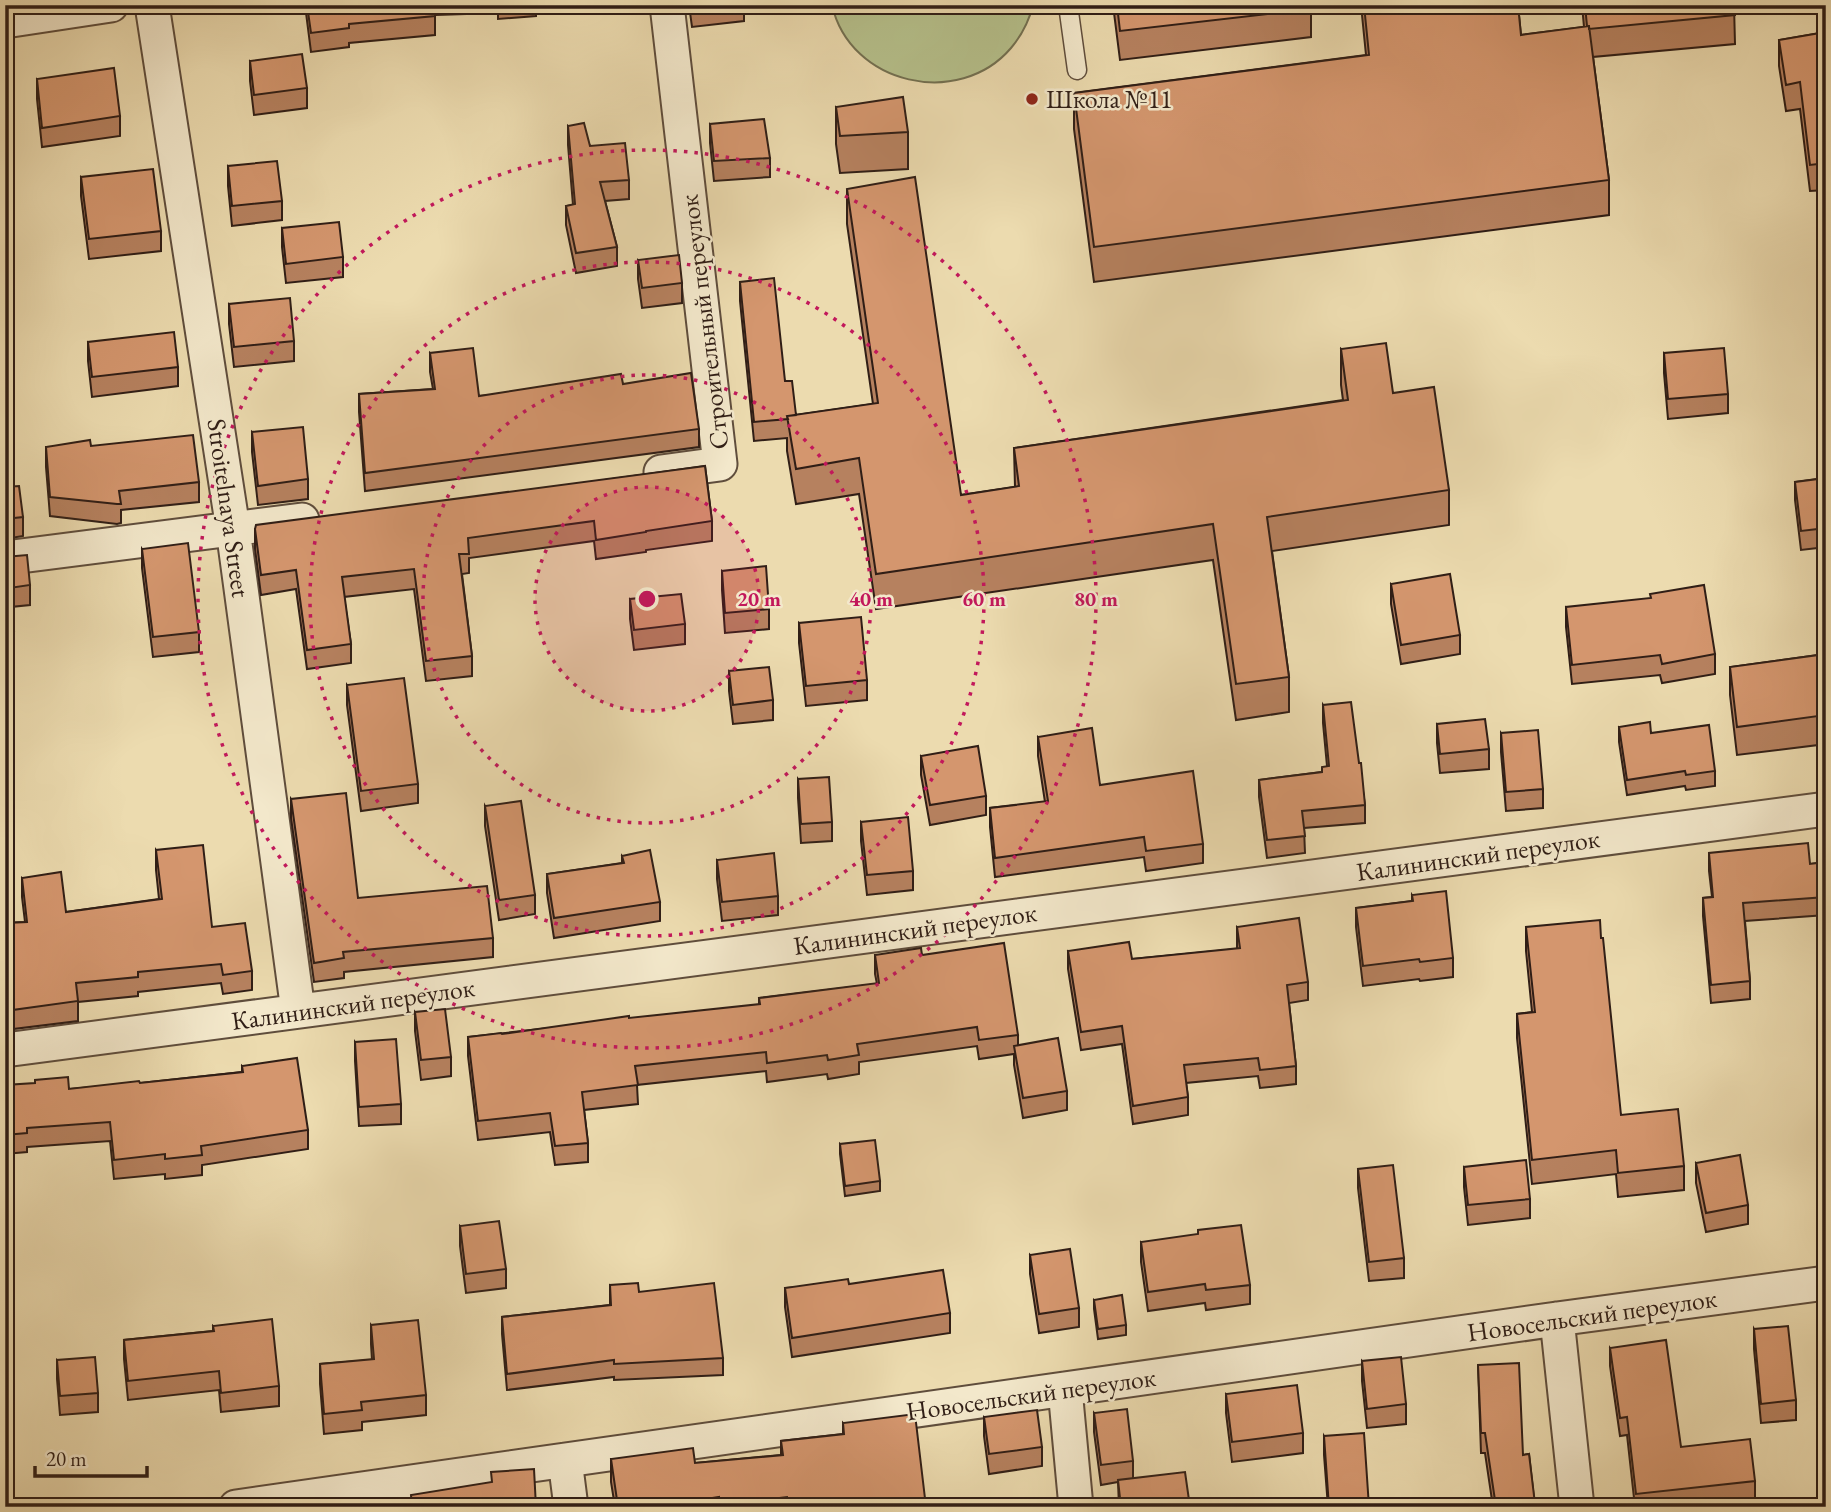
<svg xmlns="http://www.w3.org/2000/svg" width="1831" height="1512" font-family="'EB Garamond',serif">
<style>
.green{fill:#b6c18c;stroke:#737051;stroke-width:2}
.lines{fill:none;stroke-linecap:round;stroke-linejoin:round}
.lane-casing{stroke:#5f4d3c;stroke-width:21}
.street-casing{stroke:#5f4d3c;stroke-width:37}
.lane{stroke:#f3e8cb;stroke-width:18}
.street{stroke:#f3e8cb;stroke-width:33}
.wall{fill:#b6815f;stroke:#301e16;stroke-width:2}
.building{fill:#d4966e;stroke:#301e16;stroke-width:2}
.ring{fill:none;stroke:#c2185b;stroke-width:3.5;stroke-dasharray:3.5 7}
.poi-dot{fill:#8f2418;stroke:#f3e8cb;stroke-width:2.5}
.labels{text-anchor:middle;stroke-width:5;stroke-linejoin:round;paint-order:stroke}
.poi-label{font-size:26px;fill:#301e16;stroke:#f3e8cb;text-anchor:start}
.street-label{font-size:26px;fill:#301e16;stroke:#f3e8cb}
.centre{fill:#c2185b;stroke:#f3e8cb;stroke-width:3.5}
.ring-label{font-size:21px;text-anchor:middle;font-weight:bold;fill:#c2185b;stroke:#f3e8cb;stroke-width:5;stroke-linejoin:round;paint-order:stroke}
</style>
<rect width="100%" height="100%" fill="#ecdbaf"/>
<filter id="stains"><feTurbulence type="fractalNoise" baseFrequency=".00286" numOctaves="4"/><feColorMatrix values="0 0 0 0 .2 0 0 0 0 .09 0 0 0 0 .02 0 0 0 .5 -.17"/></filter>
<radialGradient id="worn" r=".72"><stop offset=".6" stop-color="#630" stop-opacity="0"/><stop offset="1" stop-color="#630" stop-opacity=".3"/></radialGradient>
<path class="green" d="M832,5H1033C1029,21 1022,35 1011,48C959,109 850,85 832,5Z"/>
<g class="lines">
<defs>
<path id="lane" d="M1068,5L1077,70"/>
<path id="street" d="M152,5L233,529L298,1011
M5,21L111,5
M661,472L720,464L667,5
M5,558L302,520
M5,1050L1826,809
M1557,1319L1577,1507
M1065,1389L1076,1507
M565,1460L571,1507
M236,1507L1557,1319L1826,1283"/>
</defs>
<use href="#lane" class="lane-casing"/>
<use href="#street" class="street-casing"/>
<use href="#lane" class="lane"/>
<use href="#street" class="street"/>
</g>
<path class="wall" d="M305,5H553L536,8V16L498,19V13L435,15V35L349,43V47L311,52Z
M689,5H744V21L692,27Z
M1113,5H1311V37L1120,60Z
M1361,5H1518L1521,35L1584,27L1582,5H1734L1735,44L1593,57L1609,180V215L1094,282L1074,129V93L1366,55Z
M1826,32V190L1810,191L1800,109L1786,111L1779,66V40Z
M250,61L307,88V108L254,115L250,81Z
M37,79L120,116V136L42,147L37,99Z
M836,107L908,132V169L840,173L836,144Z
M710,124L770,158V177L714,181L710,143Z
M568,126L629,180V199L605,201L617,247V266L576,273L566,225V206L573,205L568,145Z
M228,166L282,201V220L232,226L228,186Z
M81,177L161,231V251L89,259L81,196Z
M847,189L961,495L1015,487L1014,448L1343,400L1341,385V349L1393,393L1449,490V525L1272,551L1289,677V712L1236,720L1213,560L876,609L859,494L796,504L787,451V438L754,441L740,301V282L785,381L796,415L873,404L847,224Z
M282,228L343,257V277L286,283L282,247Z
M638,260L682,283V303L642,308L638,279Z
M229,304L294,341V361L234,367L229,324Z
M1826,338V387H1824L1819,358V339Z
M88,342L178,367V386L92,397L88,361Z
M430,353L479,396L623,384L699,429V447L365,491L359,412V394L433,389L430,372Z
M1664,353L1728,394V413L1668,419L1664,373Z
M252,432L308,479V499L258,505L252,452Z
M91,446L199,482V502L121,510V523L117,524L50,516L46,467V447Z
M705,466L712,521V541L646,550V552L596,559L594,541L469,558V573L462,574L472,656V676L426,681L414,589L344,597L351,644V663L307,669L296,589L261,595L255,549V529Z
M1826,478V547L1801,550L1795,500V482Z
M5,487L23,517V536L5,539Z
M142,549L199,632V652L153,657L142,568Z
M5,557L30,585V605L11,607L14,631V651L5,652Z
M722,571L769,609V629L725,633L722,590Z
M1391,584L1460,635V654L1401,664L1391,604Z
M630,599L685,624V644L634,650L630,619Z
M1566,607L1715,654V674L1662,683L1660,675L1572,684L1566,627Z
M799,623L867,680V700L806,706L799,643Z
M1826,654V744L1737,755L1730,695V667Z
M729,671L773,700V720L733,724L729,691Z
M347,685L418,784V803L361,811L347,705Z
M1323,705L1359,763L1365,805V823L1304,828L1305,853L1267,858L1259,797V780L1322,772L1327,766L1323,723Z
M1437,724L1489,749V769L1440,773L1437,743Z
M1619,727L1651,733L1715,771V786L1686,790L1685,786L1627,795L1619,742Z
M1501,733L1543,789V808L1506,811L1501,752Z
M1038,737L1100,785L1203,844V863L1146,871L1144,857L995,877L990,827V808L1045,802L1038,756Z
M921,756L986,796V815L930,825L921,775Z
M798,779L832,822V841L801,843L798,798Z
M291,799L358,898L493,938V957L344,972V978L314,982L291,818Z
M485,806L535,895V914L499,920L485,826Z
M861,822L913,871V890L867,895L861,841Z
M156,850L212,927L252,971V990L223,994L221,983L138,992V996L78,1002V1021L5,1030V923L25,922L22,897V878L66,912L159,899L156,870Z
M1709,853L1810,864L1826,862V915L1745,921L1750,981V999L1711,1003L1703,916V898L1712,897L1709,871Z
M622,856L660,902V921L554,938L547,893V874L622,863Z
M717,860L778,896V915L722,921L717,879Z
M1412,895L1453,958V977L1420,981L1419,979L1363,986L1356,927V908L1412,901Z
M1237,927L1308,982V1000L1289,1003L1296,1066V1084L1260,1088L1258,1076L1186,1083L1188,1097V1115L1133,1124L1122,1044L1081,1050L1068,969V951L1132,959L1237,949Z
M1526,927L1621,1115L1684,1166V1190L1618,1197L1616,1174L1532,1184L1517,1038V1014L1532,1012L1526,951Z
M875,955H922L1018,1035V1045L1067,1091V1110L1023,1118L1014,1065V1054L979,1059L977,1046L859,1062V1074L828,1079L827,1074L767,1082L766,1071L637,1085L638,1104L584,1110L588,1143V1162L555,1165L550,1132L478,1140L468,1056V1037L759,1005V998L877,984L875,974Z
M415,1012L451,1057V1076L421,1080L415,1031Z
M355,1042L401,1104V1124L359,1126L355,1061Z
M242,1066L308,1130V1149L202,1165V1175L165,1179V1174L114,1179L110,1141L27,1147V1152L5,1154V1085L69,1089L140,1083L242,1072Z
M840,1144L880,1181V1191L845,1196L840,1154Z
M1696,1163L1748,1205V1224L1706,1232L1696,1183Z
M1464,1167L1530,1199V1218L1468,1225L1464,1187Z
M1358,1169L1404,1258V1278L1369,1281L1358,1188Z
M460,1226L506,1269V1288L466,1293L460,1246Z
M1141,1242L1250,1285V1304L1206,1310L1205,1303L1148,1311L1141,1262Z
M1030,1255L1079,1308V1327L1039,1333L1030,1274Z
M849,1284L950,1313V1333L792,1357L785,1307V1288Z
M610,1285L639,1292L723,1358V1375L614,1380V1377L507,1390L502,1334V1317L610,1305Z
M1094,1300L1126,1325V1335L1098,1339L1094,1309Z
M371,1325L426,1395V1415L362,1422V1430L324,1434L320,1384V1364L372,1360L371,1344Z
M213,1326L279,1386V1406L221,1412L219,1390L128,1400L124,1359V1340L213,1331Z
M1754,1329L1796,1400V1420L1761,1423L1754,1349Z
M1610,1348L1681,1447L1755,1481V1499L1686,1507H1635L1627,1435L1620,1436L1610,1366Z
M57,1360L98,1393V1412L60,1415L57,1379Z
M1362,1361L1406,1404V1424L1367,1428L1362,1381Z
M1478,1365L1523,1455L1529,1454L1535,1507H1493L1485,1453H1481Z
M1226,1394L1303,1433V1453L1232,1462L1226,1413Z
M1094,1413L1133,1461V1478L1190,1507H1119L1118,1482L1101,1485L1094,1432Z
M984,1417L1042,1447V1466L989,1474L984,1436Z
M843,1423L926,1507H615L611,1482V1459L695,1463L781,1455V1441L843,1434Z
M1324,1436L1369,1507H1328L1324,1455Z"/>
<path class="building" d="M307,5H434L435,16L349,24V28L311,33Z
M691,5H710L692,7Z
M1117,5H1311V9L1120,31Z
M1364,5H1518L1521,35L1589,26L1609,180L1094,247L1074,93L1369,55Z
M1585,5H1734L1735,15L1589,29V26H1587Z
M1826,32V163L1810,165L1800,82L1786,85L1779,40Z
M302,54L307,88L254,95L250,61Z
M114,68L120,116L42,128L37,79Z
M903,97L908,132L840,136L836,107Z
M764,119L770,158L714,161L710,124Z
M584,123L590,146L625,143L629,180L600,182L617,247L576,253L566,206L575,204L568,126Z
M277,161L282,201L232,206L228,166Z
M153,169L161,231L89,239L81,177Z
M915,177L961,495L1019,486L1014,448L1348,400L1341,349L1386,343L1393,393L1434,387L1449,490L1267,517L1289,677L1236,684L1213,524L876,574L859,458L796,469L787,416L878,403L847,189Z
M339,222L343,257L286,264L282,228Z
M679,255L682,283L642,288L638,260Z
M774,278L785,381H792L796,415L787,416L788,419L754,422L740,282Z
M290,298L294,341L234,347L229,304Z
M174,332L178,367L92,377L88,342Z
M1826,338V368L1824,369L1819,339Z
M473,348L479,396L621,374L623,384L691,373L699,429L365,473L359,394L435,389L430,353Z
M1724,348L1728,394L1668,399L1664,353Z
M303,427L308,479L258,486L252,432Z
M193,435L199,482L119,491L121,504H117L50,497L46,447L90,440L91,446Z
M705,466L712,521L646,531V532L596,540L594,521L468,538L469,554H459L472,656L426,661L414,569L342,577L351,644L307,650L296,570L261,575L255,529L256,525Z
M1826,478V528L1801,531L1795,482Z
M19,486L23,517L5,519V487Z
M188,543L199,632L153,637L142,549Z
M27,555L30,585L9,588L14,631L5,632V557Z
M766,566L769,609L725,613L722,571Z
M1450,574L1460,635L1401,645L1391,584Z
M1704,585L1715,654L1662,664L1660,655L1572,665L1566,607L1651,598L1650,594Z
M681,594L685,624L634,630L630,599Z
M861,617L867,680L806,686L799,623Z
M1826,654V715L1737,727L1730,667Z
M769,667L773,700L733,705L729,671Z
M404,678L418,784L361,791L347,685Z
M1351,702L1359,763H1361L1365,805L1302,811L1305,836L1267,840L1259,780L1322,772V767L1329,766L1323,705Z
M1485,719L1489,749L1440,754L1437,724Z
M1650,722L1651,733L1709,725L1715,771L1686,775L1685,771L1627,780L1619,727Z
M1092,728L1100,785L1193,771L1203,844L1146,851L1144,837L995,858L990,808L1048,801L1038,737Z
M1538,730L1543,789L1506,792L1501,733Z
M978,746L986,796L930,805L921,756Z
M829,777L832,822L801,824L798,779Z
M346,793L358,898L487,886L493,938L343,952L344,958L314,963L291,799Z
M521,801L535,895L499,900L485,806Z
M908,817L913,871L867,875L861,822Z
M1808,843L1810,864L1826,862V897L1743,903L1750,981L1711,985L1703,898L1713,897L1709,853Z
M203,845L212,927L245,923L252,971L223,975L221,964L138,972V977L76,983L78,1001L5,1011V923L27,922L22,878L61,872L66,912L162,899L156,850Z
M650,850L660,902L554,918L547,874L624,863L622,856Z
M774,853L778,896L722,902L717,860Z
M1446,891L1453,958L1420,962L1419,959L1363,966L1356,908L1413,901L1412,895Z
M1299,918L1308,982L1287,985L1296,1066L1260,1070L1258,1058L1184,1065L1188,1097L1133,1106L1122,1026L1081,1032L1068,951L1129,942L1132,959L1240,948L1237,927Z
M1600,920L1601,938H1603L1621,1115L1678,1109L1684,1166L1618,1173L1616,1150L1532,1160L1517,1014L1535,1012L1526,927Z
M1004,943L1018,1035L979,1040L977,1027L857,1044L859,1055L828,1060L827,1055L767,1063L766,1052L635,1066L638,1085L582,1092L588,1143L555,1146L550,1113L478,1121L468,1037L501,1033L502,1034L629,1016V1018L760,1004L759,998L879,983L875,955L921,948L922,955Z
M445,1009L451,1057L421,1060L415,1012Z
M1058,1038L1067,1091L1023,1098L1014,1046Z
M396,1039L401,1104L359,1107L355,1042Z
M297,1058L308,1130L201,1146L202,1155L165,1159V1154L114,1160L110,1122L27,1128V1133L5,1135V1085L35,1083V1080L68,1077L69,1089L139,1081L140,1083L243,1072L242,1066Z
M875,1140L880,1181L845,1186L840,1144Z
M1740,1155L1748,1205L1706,1213L1696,1163Z
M1526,1160L1530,1199L1468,1205L1464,1167Z
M1393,1165L1404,1258L1369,1262L1358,1169Z
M499,1221L506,1269L466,1274L460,1226Z
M1241,1225L1250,1285L1206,1290L1205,1284L1148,1292L1141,1242L1198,1234V1230Z
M1070,1249L1079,1308L1039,1314L1030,1255Z
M943,1270L950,1313L792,1338L785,1288L848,1279L849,1284Z
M638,1283L639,1292L714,1283L723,1358L614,1364V1360L507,1374L502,1317L611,1305L610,1285Z
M1122,1295L1126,1325L1098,1329L1094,1300Z
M272,1319L279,1386L221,1393L219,1371L128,1381L124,1340L214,1331L213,1326Z
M418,1320L426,1395L361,1402L362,1410L324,1414L320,1364L374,1359L371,1325Z
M1788,1326L1796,1400L1761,1404L1754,1329Z
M1666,1340L1681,1447L1750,1439L1755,1481L1636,1494L1627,1417L1620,1418L1610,1348Z
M95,1357L98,1393L60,1396L57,1360Z
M1401,1357L1406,1404L1367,1409L1362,1361Z
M1519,1363L1523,1455L1529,1454L1535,1504L1512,1507H1496L1485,1433H1481L1478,1365Z
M1297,1385L1303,1433L1232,1442L1226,1394Z
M1127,1409L1133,1461L1101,1465L1094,1413Z
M1037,1410L1042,1447L989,1454L984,1417Z
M915,1414L926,1507H788L787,1497L719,1505V1497L656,1507H618L611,1459L693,1448L695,1463L783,1455L781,1441L844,1434L843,1423Z
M1364,1433L1369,1507H1329L1324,1436Z
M534,1469L536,1507H412L411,1495L492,1482L491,1472Z
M1185,1472L1190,1507H1121L1118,1480Z"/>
<circle cx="647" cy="599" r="112" fill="#c2185b" fill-opacity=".12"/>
<g class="ring">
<circle cx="647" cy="599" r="112"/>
<circle cx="647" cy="599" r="224"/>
<circle cx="647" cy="599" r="337"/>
<circle cx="647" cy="599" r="449"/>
</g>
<circle class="poi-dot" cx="1032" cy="99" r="7"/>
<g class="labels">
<g class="poi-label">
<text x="1046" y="108">Школа №11</text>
</g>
<g class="street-label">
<text transform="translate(704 322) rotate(-97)" y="9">Строительный переулок</text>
<text transform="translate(229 508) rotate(82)" y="9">Stroitelnaya Street</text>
<text transform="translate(1478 855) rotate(-8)" y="9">Калининский переулок</text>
<text transform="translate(915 929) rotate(-8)" y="9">Калининский переулок</text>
<text transform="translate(353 1004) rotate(-8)" y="9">Калининский переулок</text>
<text transform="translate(1592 1315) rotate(-8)" y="9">Новосельский переулок</text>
<text transform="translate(1031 1394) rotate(-8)" y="9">Новосельский переулок</text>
</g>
</g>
<circle cx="647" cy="599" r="10" class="centre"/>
<g class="ring-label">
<text x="759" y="606">20 m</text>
<text x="871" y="606">40 m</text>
<text x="984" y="606">60 m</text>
<text x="1096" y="606">80 m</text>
</g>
<rect width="1831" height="1512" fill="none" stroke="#ecdbaf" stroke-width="28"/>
<rect x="7" y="7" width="1817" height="1498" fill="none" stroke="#301e16" stroke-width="3.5"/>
<rect x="14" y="14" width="1803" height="1484" fill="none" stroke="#301e16" stroke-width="2"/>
<path d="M35 1466v10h112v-10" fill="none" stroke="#301e16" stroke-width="3.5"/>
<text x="46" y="1466" font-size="21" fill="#301e16" stroke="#f3e8cb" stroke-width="5" paint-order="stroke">20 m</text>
<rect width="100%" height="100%" filter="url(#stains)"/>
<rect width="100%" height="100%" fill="url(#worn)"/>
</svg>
